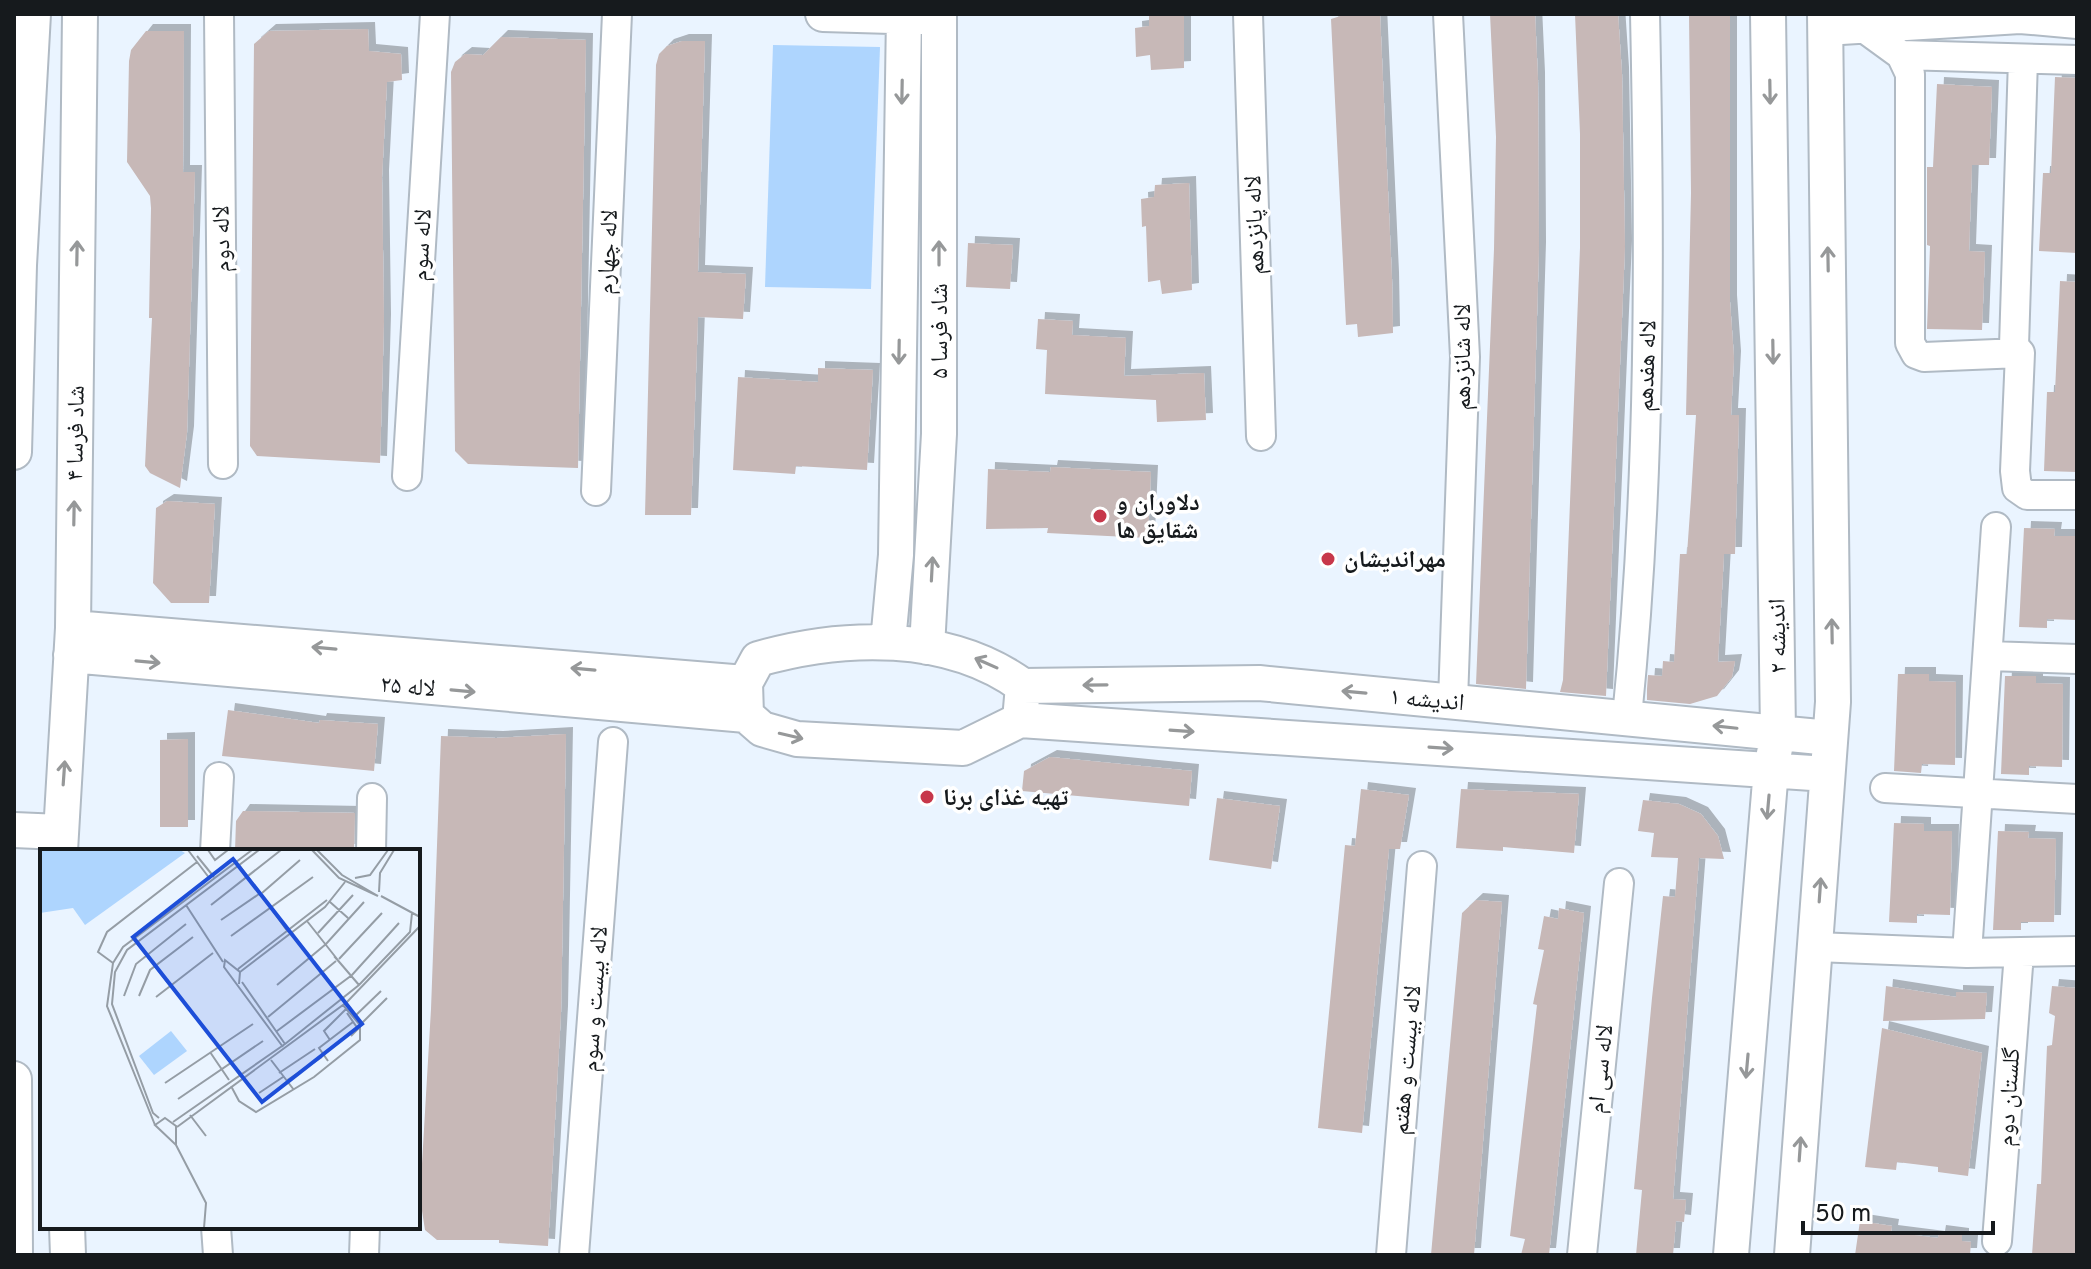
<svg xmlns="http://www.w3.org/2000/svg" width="2091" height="1269" font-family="Overpass,'Noto Naskh Arabic',sans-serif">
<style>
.green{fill:#aed5fe}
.building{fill:#c7b8b7;filter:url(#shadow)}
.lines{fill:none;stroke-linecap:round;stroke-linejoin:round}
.minor-casing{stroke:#b0bac4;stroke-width:32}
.tertiary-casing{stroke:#b0bac4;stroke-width:38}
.minor{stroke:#fff;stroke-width:28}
.tertiary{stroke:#fff;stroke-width:34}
.oneway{stroke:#969899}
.poi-dot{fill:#c7374a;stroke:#fff;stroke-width:3}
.labels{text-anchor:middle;stroke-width:7;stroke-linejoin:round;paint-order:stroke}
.street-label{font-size:24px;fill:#161a1d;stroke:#fff}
.poi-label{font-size:24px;font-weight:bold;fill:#161a1d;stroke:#fff;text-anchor:start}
.inset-road{fill:none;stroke:#959da5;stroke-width:2}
.view{fill:#1d4ed8;fill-opacity:0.15;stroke:#1d4ed8;stroke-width:4}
.inset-edge{fill:none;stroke:#161a1d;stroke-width:4}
</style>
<defs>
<filter id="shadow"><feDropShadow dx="7" dy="-7" stdDeviation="0" flood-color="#0004"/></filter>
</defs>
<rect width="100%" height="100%" fill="#eaf4ff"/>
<path class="green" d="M773,45L880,47L871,289L765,287Z"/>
<path class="building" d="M1149,14H1184V68L1151,70L1150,55L1136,57L1135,28L1149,26Z
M1347,14H1380L1392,279L1393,333L1358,337L1357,324L1346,325L1331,19Z
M1490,14H1535L1538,79L1539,249L1526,689L1476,684L1494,249L1496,137Z
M1575,14H1618L1622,74L1625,247L1606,696L1560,692L1563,680L1580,248V134Z
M1689,14H1730V302L1734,358L1731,415H1739L1735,554H1724L1718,662L1735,661L1732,677L1717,696L1690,704L1647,700V689L1648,675L1662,676L1663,661L1674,662L1680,554H1687L1691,498L1696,415H1686L1691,193Z
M368,29L369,51L401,54L402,80L387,82L382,177L384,321L380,463L257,456L250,446L254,44L269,31Z
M146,31H184L183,172H195L187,433L180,488L150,473L145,466L152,318H149L151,208L150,196L127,162L129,61L131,50Z
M501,37L586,40L578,468L468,464L455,451L451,72L455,62L465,54L483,55Z
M682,41H705L698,272L746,274L743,319L698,317L691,515H645L656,65L659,54L667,46Z
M2055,77L2077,78V253L2039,251L2043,173H2051Z
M1937,84L1992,87L1989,165H1972L1969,251L1985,252L1982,330L1927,329L1930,246L1927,245V167H1933Z
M1189,183L1192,290L1162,294L1160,280L1148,282L1146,226L1142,227L1141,199L1154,197L1155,185Z
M968,243L1013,245L1010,289L966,287Z
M2060,281L2077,282V472L2044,471L2047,392H2055Z
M1038,319L1073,321L1072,335L1126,338L1124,376L1204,373L1206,420L1157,422L1156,400L1045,394L1047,350L1036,349Z
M818,368L873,370L867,470L796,466L795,474L733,470L738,377L818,382Z
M1051,467L1151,472L1148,538L1047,533L1048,528L986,529L988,469L1050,472Z
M167,501L215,504L209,603H171L153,583L156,508Z
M2024,528L2055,529L2054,536H2077V620L2047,619V628L2019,627Z
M1898,674H1929V681L1956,682L1955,765L1922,764L1921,773L1894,771Z
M2005,676H2036V683L2063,684L2062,767L2029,766V775L2001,774Z
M228,710L319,723L320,720L378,724L374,771L222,756Z
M566,734L561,1013L548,1246L499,1243V1240H437L425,1230L420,1198L431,1009L441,736L496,738Z
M188,739V827H160V740Z
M1050,757L1192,771L1189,806L1022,791L1024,771Z
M1361,789L1409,795L1400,849H1389L1362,1133L1318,1128L1345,845L1355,846Z
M1461,789L1579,794L1574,853L1503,847V851L1456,848Z
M1217,798L1280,806L1271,869L1209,860Z
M1643,800L1679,804L1701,814L1718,836L1724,859L1699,858L1673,1199L1686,1200L1684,1222L1676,1221L1673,1255H1636L1642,1190L1634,1189L1652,998L1663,896L1675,897L1678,858L1651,857L1654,833L1638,831Z
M243,811L355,813L354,851H235L236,821Z
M1894,823L1924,824V831H1952L1950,915L1917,914V923L1889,922Z
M1998,831L2029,832L2028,838L2056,839L2054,922H2021V930H1993Z
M1476,900L1502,902L1474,1255H1431L1462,913Z
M1559,908L1584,913L1549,1255H1521L1525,1239L1510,1236L1537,1005L1533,1004L1544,950L1538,949L1544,916L1558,919Z
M1886,986L1956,997V992L1987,993L1985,1019L1883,1021Z
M2052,986L2077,988V1255H2032L2037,1184H2041L2047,1046L2052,1045L2055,1016L2049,1013Z
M1882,1028L1982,1053L1968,1176L1938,1172V1167L1897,1162L1896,1170L1865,1167Z
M1860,1221L1892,1226L1891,1232L1938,1238L1939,1232L1962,1235V1241L1971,1242L1970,1255H1855Z"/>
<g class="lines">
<defs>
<path id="minor" d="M219,14L223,464
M1248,14L1261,436
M1448,14L1465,357L1453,701
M1825,31L2020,19L2077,24
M1868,31L1901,55L1910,74V343L1916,354L1924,357L2020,353
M1901,55L2077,60
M2023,59L2014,346L2020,353L2015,471L2017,488L2027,495H2077
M407,476L435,14
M596,491L617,14
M1988,656L2077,659
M1627,717C1651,484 1650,248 1645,14
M1885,788L2077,799
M215,851L219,777
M371,851L372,798
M1816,947L1967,953L2077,951
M1967,953L1996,527
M216,1227L218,1255
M1997,1241L2019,953
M364,1255L365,1227
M574,1255L613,742
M1391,1255L1422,866
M1582,1255L1619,883"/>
<path id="tertiary" d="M823,14L926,17
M14,452L19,265L33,14
M73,628L745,683
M888,642L896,555L904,14
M927,647L939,434V14
M71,655L746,715
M1023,686L1259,683L1830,738
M1020,720L1023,686C948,631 843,635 758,659L745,683L746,715L762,729L797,739L963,748L1020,720L1827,774
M14,830L60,832
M60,851L73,628L80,14
M14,1079L15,1255
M67,1227L68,1255
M1731,1255L1771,769L1778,733L1768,14
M1792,1255L1833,702L1825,14"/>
</defs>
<use href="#minor" class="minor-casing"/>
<use href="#tertiary" class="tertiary-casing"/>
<use href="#minor" class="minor"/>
<use href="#tertiary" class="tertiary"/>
</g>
<defs><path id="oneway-shaft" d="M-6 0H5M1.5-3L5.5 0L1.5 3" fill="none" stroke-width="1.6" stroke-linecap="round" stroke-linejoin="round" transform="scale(2)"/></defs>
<g class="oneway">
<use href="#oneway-shaft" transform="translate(902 92) rotate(91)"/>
<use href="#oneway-shaft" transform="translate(1770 92) rotate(89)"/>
<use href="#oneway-shaft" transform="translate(77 253) rotate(-89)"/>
<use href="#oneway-shaft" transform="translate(939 253) rotate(-90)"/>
<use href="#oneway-shaft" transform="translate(1828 259) rotate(-91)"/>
<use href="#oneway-shaft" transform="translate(899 352) rotate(91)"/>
<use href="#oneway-shaft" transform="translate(1773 352) rotate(89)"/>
<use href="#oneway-shaft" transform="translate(74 513) rotate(-89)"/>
<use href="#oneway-shaft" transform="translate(932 569) rotate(-87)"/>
<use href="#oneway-shaft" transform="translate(1832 631) rotate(-91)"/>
<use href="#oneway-shaft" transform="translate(324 648) rotate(-175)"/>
<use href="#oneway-shaft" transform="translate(148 662) rotate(5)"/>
<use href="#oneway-shaft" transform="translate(986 663) rotate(-156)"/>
<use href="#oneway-shaft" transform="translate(583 669) rotate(-175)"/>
<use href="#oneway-shaft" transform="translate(1095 685) rotate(179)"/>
<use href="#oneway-shaft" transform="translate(463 691) rotate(5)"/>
<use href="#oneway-shaft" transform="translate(1354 692) rotate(-175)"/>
<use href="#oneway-shaft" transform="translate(1725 727) rotate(-174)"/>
<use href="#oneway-shaft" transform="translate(1182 731) rotate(4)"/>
<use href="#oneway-shaft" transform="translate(791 736) rotate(13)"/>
<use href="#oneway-shaft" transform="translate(1441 748) rotate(4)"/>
<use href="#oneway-shaft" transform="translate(64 773) rotate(-86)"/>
<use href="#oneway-shaft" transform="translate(1768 807) rotate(95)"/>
<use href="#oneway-shaft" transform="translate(1820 890) rotate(-86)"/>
<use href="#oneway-shaft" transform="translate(1747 1066) rotate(95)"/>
<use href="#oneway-shaft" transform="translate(1800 1149) rotate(-86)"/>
</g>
<g class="poi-dot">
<circle cx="1100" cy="516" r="8"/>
<circle cx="1328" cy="559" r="8"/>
<circle cx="927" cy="797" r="8"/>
</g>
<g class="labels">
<g class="street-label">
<text transform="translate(1254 225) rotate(-92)" y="8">لاله پانزدهم</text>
<text transform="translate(221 239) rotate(-91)" y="8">لاله دوم</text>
<text transform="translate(421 245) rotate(-87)" y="8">لاله سوم</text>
<text transform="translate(607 252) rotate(-87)" y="8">لاله چهارم</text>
<text transform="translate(939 331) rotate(-90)" y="8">شاد فرسا ۵</text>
<text transform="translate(1462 357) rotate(-90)" y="8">لاله شانزدهم</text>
<text transform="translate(1646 366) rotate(-88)" y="8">لاله هفدهم</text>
<text transform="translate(75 433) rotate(-89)" y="8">شاد فرسا ۴</text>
<text transform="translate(1777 636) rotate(-91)" y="8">اندیشه ۲</text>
<text transform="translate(408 686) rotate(5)" y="8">لاله ۲۵</text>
<text transform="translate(1427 699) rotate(5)" y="8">اندیشه ۱</text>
<text transform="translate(594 999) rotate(-86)" y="8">لاله بیست و سوم</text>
<text transform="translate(1406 1060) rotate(-85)" y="8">لاله بیست و هفتم</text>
<text transform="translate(1600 1069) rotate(-84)" y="8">لاله سی ام</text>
<text transform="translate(2008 1097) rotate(-86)" y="8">گلستان دوم</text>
</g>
<g class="poi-label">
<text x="1116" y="510">دلاوران و<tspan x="1116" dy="28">شقایق ها</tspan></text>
<text x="1344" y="567">مهراندیشان</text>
<text x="943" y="805">تهیه غذای برنا</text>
</g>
</g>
<g transform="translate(40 849)">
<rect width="380" height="380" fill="#eaf4ff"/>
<path d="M0,1H140L145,4L45,76L33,59L0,64ZM131,182L147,202L114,226L99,207Z" fill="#aed5fe"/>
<path class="inset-road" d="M148,1L170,30M168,1L175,11L188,1M272,1L299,29L338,47M277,1L302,26L338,47M157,7L174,28M199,16L218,41M315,29L330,26L348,1M339,43L340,24L354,1M222,44L260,11M341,47L380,68M223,48L248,83M290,53L308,69M146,56L183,113M171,56L241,1M181,71L219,45M267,72L301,115L294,107M278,84L313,46M191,87L273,28M97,94L128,134M299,110L342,64M73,114L58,103L67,83L157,13M301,115L319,136M198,120L287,51M200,123L285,58L305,33M202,133L245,195M199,135L200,123L185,111L184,118L243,198M237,136L286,95L324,53M84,147L96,115L146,75M99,147L110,121L153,88M116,148L173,104M307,164L318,180L311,187M228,168L296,112M314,168L341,142M320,176L347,149M237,182L312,126L359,74M290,191L284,182L306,160M170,203L189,231M231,211L254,241M288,212L279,199L313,173M239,224L275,200M246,232L282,208M125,234L213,175M191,237L199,252L216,263L274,228L320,191V176L303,156M219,244L243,228M138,250L223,192M150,266L166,287M119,269L113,264L72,155L75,123L87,101L219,1M125,269L136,277V296L115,276ZM133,273L245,195L319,136L370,83L372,64M115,276L67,157L73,114L83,98L212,1M137,278L307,153L380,77M136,296L166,354L164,379"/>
<path class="view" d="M193,10L322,175L222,253L93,88Z"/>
<rect width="380" height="380" class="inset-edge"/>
</g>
<rect width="2091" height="1269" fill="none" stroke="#161a1d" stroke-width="32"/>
<path d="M1803 1221v12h190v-12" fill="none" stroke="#161a1d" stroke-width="4"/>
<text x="1815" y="1221" font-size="24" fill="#161a1d" stroke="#ffffff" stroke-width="6" paint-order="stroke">50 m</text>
</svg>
